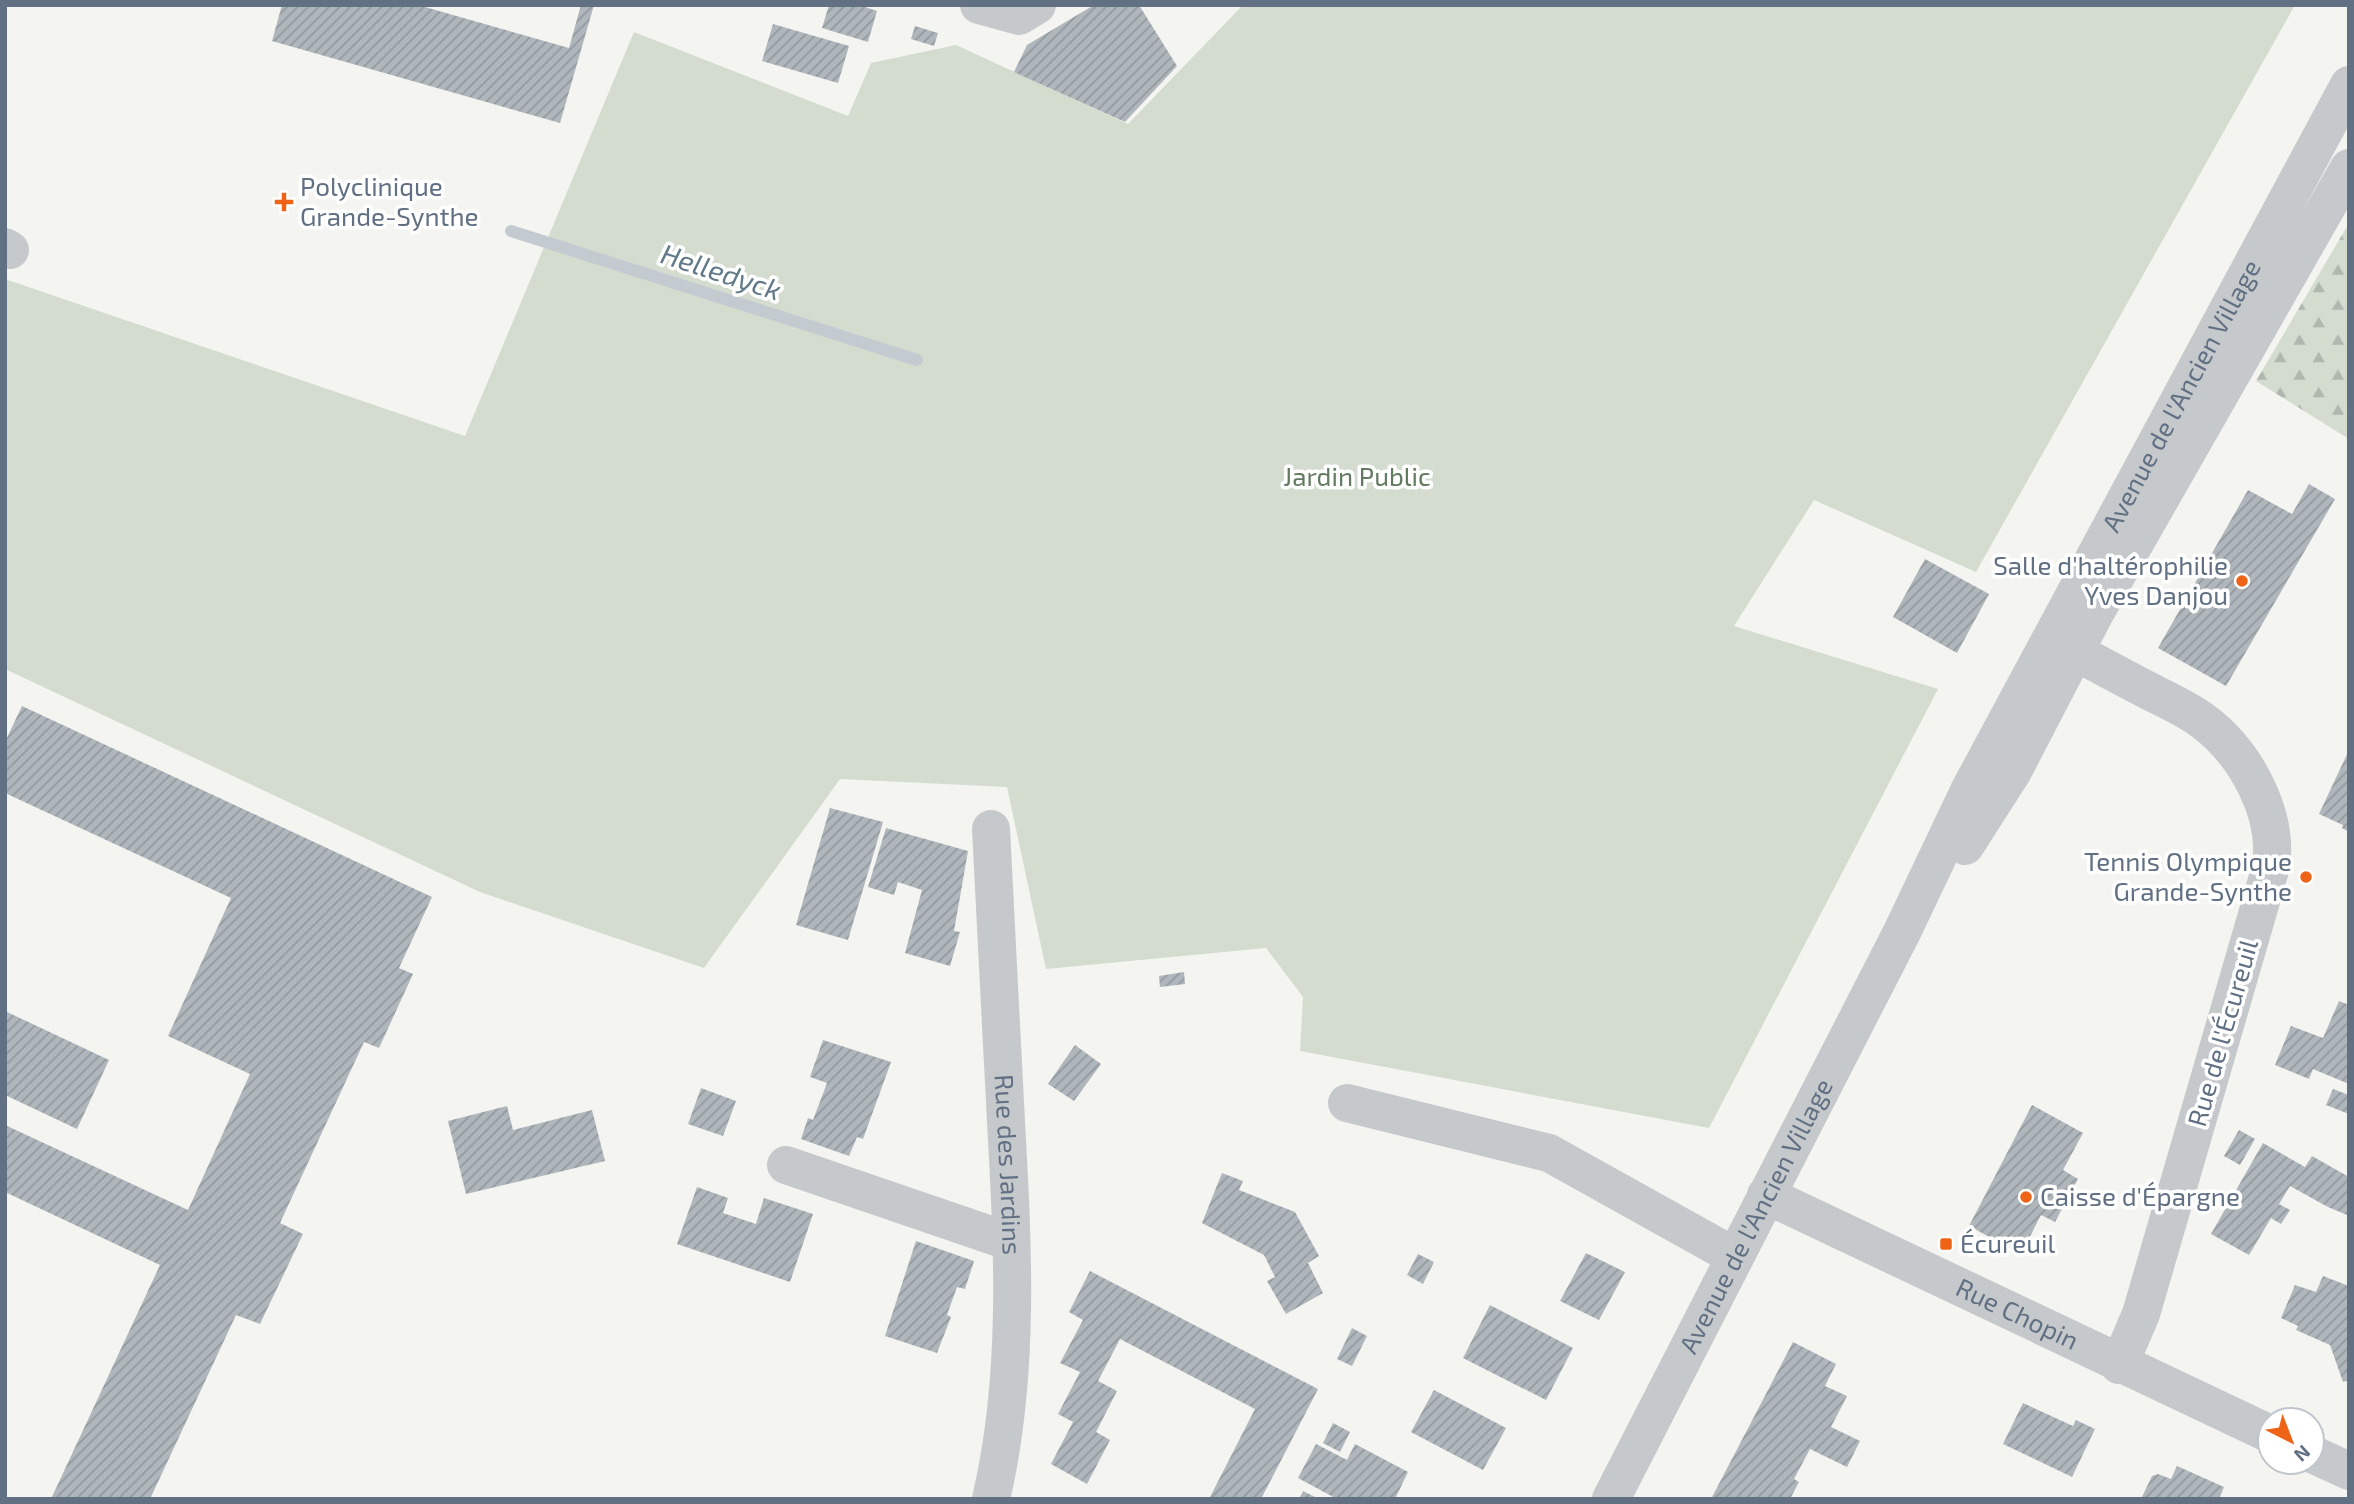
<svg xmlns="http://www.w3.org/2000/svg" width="2354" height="1504" font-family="'Exo 2',sans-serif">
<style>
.forest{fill:url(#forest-firs)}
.park{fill:#d4dcd0}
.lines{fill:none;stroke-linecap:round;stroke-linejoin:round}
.stream{stroke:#c3cbd1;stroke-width:12}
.building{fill:url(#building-hatch)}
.minor{stroke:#c6c9cc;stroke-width:38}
.poi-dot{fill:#ef6316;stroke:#fff;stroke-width:2.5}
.labels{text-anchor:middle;stroke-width:7;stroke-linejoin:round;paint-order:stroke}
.poi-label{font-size:26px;fill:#617083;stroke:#fff;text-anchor:start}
.street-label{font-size:26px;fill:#617083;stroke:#fff}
.park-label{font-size:26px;fill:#627a60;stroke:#fff}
.water-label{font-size:28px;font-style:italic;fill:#617988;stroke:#fff}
</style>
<defs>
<pattern id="forest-firs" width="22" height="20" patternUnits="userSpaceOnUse" patternTransform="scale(1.75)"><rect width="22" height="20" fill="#d4dcd0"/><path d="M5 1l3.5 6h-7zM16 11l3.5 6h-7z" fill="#afb7ae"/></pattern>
<pattern id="building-hatch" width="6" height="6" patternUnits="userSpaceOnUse" patternTransform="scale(1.75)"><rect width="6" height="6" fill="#b0b7bc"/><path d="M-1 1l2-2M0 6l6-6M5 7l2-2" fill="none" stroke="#93999e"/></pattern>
</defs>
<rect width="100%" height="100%" fill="#f4f4f0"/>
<path class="forest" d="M2349,223V439L2256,381Z"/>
<path class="park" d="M1243,5H2295L1976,572L1814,500L1734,626L1938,689L1709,1128L1300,1051L1303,997L1266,948L1046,969L1007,787L840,779L704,968L480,892L5,669V279L465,436L634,32L848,116L871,63L956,45L1128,124Z"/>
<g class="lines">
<path class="stream" d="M511,231L917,360"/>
</g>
<path class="building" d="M282,5H418L569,48L581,5H594L560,123L272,41Z
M829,5H859L877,11L868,42L822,28Z
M1094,5H1139L1177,66L1125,122L1014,72L1027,45Z
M773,24L849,46L838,83L762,61Z
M915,26L938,33L934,46L911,39Z
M2309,484L2335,499L2226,686L2158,648L2248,490L2292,514Z
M1925,559L1989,594L1957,653L1893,617Z
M22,706L432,897L399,968L413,974L379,1048L364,1042L280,1223L303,1234L260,1324L236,1315L150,1499H51L160,1265L5,1192V1125L188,1210L250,1074L168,1036L231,898L5,793V742Z
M2349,750V832L2342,828L2343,825L2319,814Z
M830,808L883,822L848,940L796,925Z
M886,828L968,851L954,931L960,932L950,966L905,953L922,890L898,882L894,895L868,887Z
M1184,972L1185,984L1160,987L1159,976Z
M2339,1001L2349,1005V1084L2313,1069L2309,1079L2275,1065L2291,1026L2323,1038Z
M5,1011L109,1060L77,1129L5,1095Z
M823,1040L891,1062L863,1139L857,1137L849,1156L801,1139L808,1118L813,1120L827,1083L810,1077Z
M1075,1045L1101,1064L1074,1101L1048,1084Z
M701,1088L736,1101L723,1136L688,1124Z
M2333,1089L2349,1095V1114L2326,1105Z
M2032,1105L2083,1133L2063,1170L2078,1179L2055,1222L2041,1215L2021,1254L1969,1226Z
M507,1106L513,1130L592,1110L605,1161L466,1194L448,1121Z
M2239,1130L2255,1139L2240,1165L2224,1156Z
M2263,1143L2305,1167L2312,1156L2349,1177V1210L2347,1215L2328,1207L2290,1186L2279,1204L2290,1210L2281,1224L2271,1218L2249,1255L2211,1234Z
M1222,1173L1243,1181L1239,1190L1295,1212L1319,1256L1308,1263L1323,1293L1286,1314L1267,1281L1275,1277L1264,1255L1202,1223Z
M697,1187L728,1198L723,1213L756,1224L764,1198L813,1214L790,1282L677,1244Z
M916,1241L974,1261L965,1289L957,1287L947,1315L951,1317L937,1353L885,1336Z
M1586,1253L1625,1272L1599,1320L1560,1301Z
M1418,1254L1434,1262L1423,1284L1407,1275Z
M1090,1271L1318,1389L1261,1499H1209L1255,1409L1120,1339L1098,1381L1117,1391L1096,1432L1110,1440L1087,1484L1051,1464L1073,1422L1058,1414L1080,1372L1060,1363L1083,1320L1069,1312Z
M2323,1276L2349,1286V1380L2343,1382L2330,1345L2296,1330L2298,1326L2281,1318L2295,1285L2316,1292Z
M1490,1305L1573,1348L1546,1400L1463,1358Z
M1352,1328L1367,1336L1352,1366L1337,1359Z
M1793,1342L1836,1364L1825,1386L1847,1396L1831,1427L1860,1441L1847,1467L1810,1449L1794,1479L1799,1482L1790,1499H1711Z
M1434,1390L1506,1428L1483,1470L1411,1432Z
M2023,1403L2073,1426L2076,1420L2095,1429L2072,1477L2003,1444Z
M1333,1423L1350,1432L1340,1452L1323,1443Z
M1316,1444L1347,1460L1355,1444L1408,1472L1395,1499H1337L1298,1478Z
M2177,1466L2224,1487L2219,1499H2141L2152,1476L2158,1474L2171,1479Z
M1303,1491L1319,1499H1299Z"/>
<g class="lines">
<g class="minor">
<path d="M979,5L1019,16L1037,5"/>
<path d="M5,247L10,250"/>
<path d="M2052,639C2085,657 2118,675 2151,692C2169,701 2187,709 2203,721C2246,753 2281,817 2270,870L2141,1314L2119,1365"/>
<path id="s1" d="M991,829C996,927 1001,1025 1006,1122C1013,1247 1020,1376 991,1499"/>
<path d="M1965,846L2013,771L2095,613L2349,168"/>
<path d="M1347,1103L1549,1153L1734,1256"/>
<path d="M786,1165L1011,1242"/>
<path id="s2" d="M1766,1195L2270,1434"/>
<path d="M2312,1454L2349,1471"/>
<path id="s3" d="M1611,1499L1902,932L1970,789L2349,85"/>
</g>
</g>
<g class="poi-dot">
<path d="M280.5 191.5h7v7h7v7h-7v7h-7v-7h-7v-7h7z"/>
<circle cx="2242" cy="581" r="7"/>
<circle cx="2306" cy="877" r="7"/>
<circle cx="2026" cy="1197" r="7"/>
<rect x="1939" y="1237" width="14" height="14" rx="3.5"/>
</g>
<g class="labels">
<g class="poi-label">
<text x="300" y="196">Polyclinique<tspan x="300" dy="30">Grande-Synthe</tspan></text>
<text x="2228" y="575" text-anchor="end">Salle d'haltérophilie<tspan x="2228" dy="30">Yves Danjou</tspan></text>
<text x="2292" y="871" text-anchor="end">Tennis Olympique<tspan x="2292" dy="30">Grande-Synthe</tspan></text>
<text x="2040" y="1206">Caisse d'Épargne</text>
<text x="1960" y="1253">Écureuil</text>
</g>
<g class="street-label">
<text dy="9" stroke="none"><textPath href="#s3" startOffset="1242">Avenue de l'Ancien Village</textPath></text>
<text transform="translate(2223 1033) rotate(-74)" y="9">Rue de l'Écureuil</text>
<text dy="9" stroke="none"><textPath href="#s1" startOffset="336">Rue des Jardins</textPath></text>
<text dy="9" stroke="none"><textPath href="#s3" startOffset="318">Avenue de l'Ancien Village</textPath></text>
<text dy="9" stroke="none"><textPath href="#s2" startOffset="278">Rue Chopin</textPath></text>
</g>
<g class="park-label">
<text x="1357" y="486">Jardin Public</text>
</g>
<g class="water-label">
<text transform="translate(721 272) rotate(18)" y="10">Helledyck</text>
</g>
</g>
<rect width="2354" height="1504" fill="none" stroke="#617083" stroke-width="14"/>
<g transform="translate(2291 1441) rotate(138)"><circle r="33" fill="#ffffff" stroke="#c0c6cd" stroke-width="2"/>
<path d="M0-5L12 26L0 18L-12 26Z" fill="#ef6316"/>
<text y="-10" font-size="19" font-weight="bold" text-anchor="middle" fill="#617083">N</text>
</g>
</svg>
